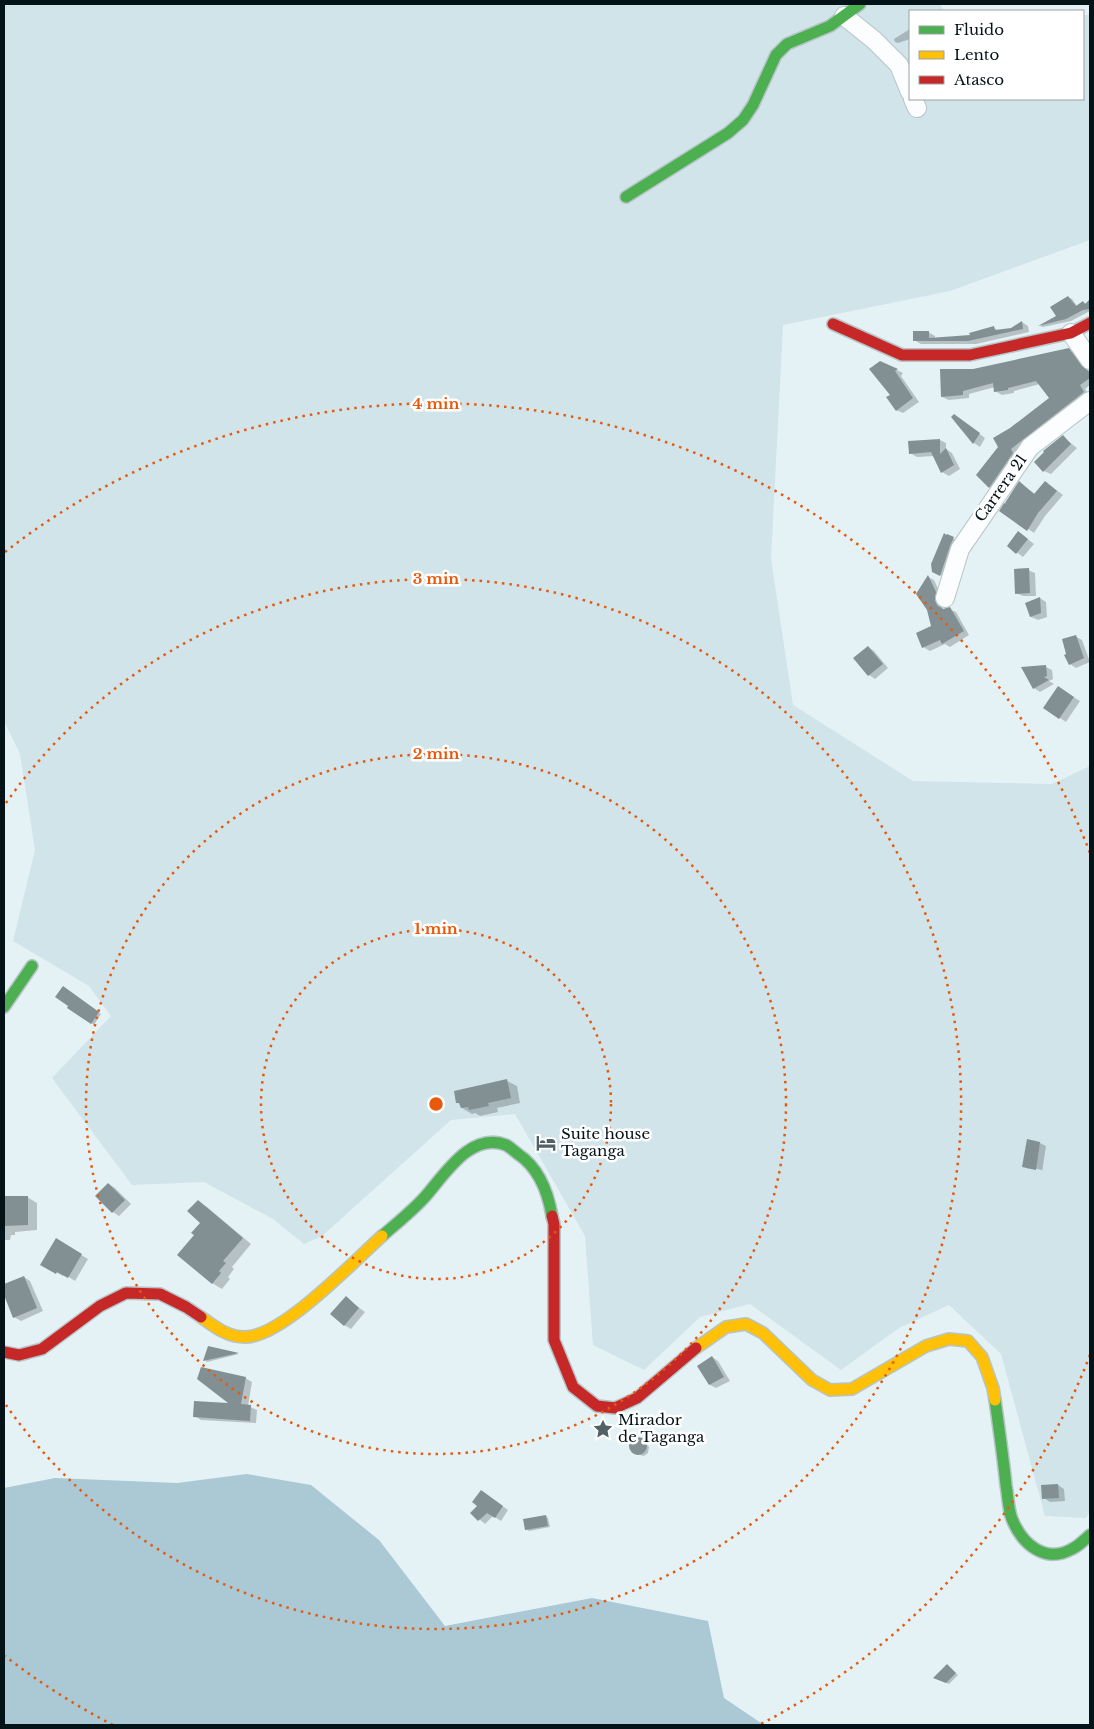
<svg xmlns="http://www.w3.org/2000/svg" width="1094" height="1729" font-family="'Libre Baskerville',serif">
<style>
.green{fill:#d0e4ea}
.water{fill:#aac9d4}
.shadow{fill:#0003}
.building{fill:#829094}
.lines{fill:none;stroke-linecap:round;stroke-linejoin:round}
.street-casing{stroke:#b6c4c8;stroke-width:20}
.fast-casing{stroke:#b6c4c8;stroke-width:14}
.slow-casing{stroke:#b6c4c8;stroke-width:14}
.jam-casing{stroke:#b6c4c8;stroke-width:14}
.street{stroke:#fbfdfe;stroke-width:18}
.fast{stroke:#4caf50;stroke-width:11}
.slow{stroke:#ffc107;stroke-width:11}
.jam{stroke:#c62828;stroke-width:11}
.ring{fill:none;stroke:#e8590c;stroke-width:2.5;stroke-dasharray:2.5 5}
.labels{text-anchor:middle;stroke-width:5;stroke-linejoin:round;paint-order:stroke}
.street-label{font-size:15px;fill:#041318;stroke:#fff}
.poi-label{font-size:15px;fill:#041318;stroke:#fff;text-anchor:start}
.centre{fill:#e8590c;stroke:#fff;stroke-width:2.5}
.ring-label{font-size:15px;text-anchor:middle;font-weight:bold;fill:#e8590c;stroke:#fff;stroke-width:5;stroke-linejoin:round;paint-order:stroke}
</style>
<rect width="100%" height="100%" fill="#e4f2f6"/>
<path class="green" d="M4,4H940L944,11H910V99H1083V16L1090,14V240L950,291L783,325L771,559L793,705L913,781L1052,784L1090,766V1511L1086,1518L1045,1516L1001,1354L949,1305L899,1328L841,1370L750,1304L700,1317L644,1370L593,1345L585,1236L515,1114L451,1120L322,1236L304,1244L273,1219L204,1182L132,1185L52,1078L111,1016L89,986L13,941L35,850L20,754L4,721Z"/>
<path class="water" d="M247,1474L311,1485L379,1540L445,1626L592,1598L708,1621L724,1698L764,1725H4V1488L55,1478L177,1483Z"/>
<path class="shadow" d="M910,29V39L898,43L895,42L894,39Z
M1068,297L1072,299L1077,306L1083,302L1086,304L1090,301V311L1071,321L1043,327L1040,326L1058,317Z
M1022,322L1028,326L1029,332L976,344H921L914,340L928,332L935,336V339L971,337L994,328L999,331L1011,329Z
M1068,350L1075,353L1087,371L1090,372V385L1085,389L1090,396L996,490L990,487L978,474L999,447L1010,429L1050,398L1040,384L1014,391V393L1002,395L995,391V387L969,394V398L949,400L942,397L973,370Z
M881,362L903,373L901,376L919,402L903,413L896,410Z
M954,415L985,438L980,447L974,443L953,417Z
M1063,437L1077,448L1051,474L1044,471Z
M940,440L946,443V449L952,453L960,469L949,476L942,472L934,456L917,457L910,453Z
M1046,482L1063,495L1045,516L1034,533L1001,510L1020,483L1035,494Z
M947,536L960,542L947,579L933,571Z
M1025,537L1034,544L1023,557L1008,546Z
M1028,570L1035,573L1036,596H1023L1016,593Z
M928,577L934,580L942,597L941,604L944,611L949,609L956,612L969,635L950,647L945,644L930,651L923,647L933,627Z
M1040,598L1046,602L1047,617L1038,620L1031,617L1027,603Z
M1075,636L1082,640L1090,662L1076,668L1070,664Z
M868,647L874,651L888,668L875,679L869,675L854,658Z
M1046,667L1052,670L1053,679L1049,681L1054,684L1040,692L1034,688Z
M1064,691L1080,701L1066,722L1045,708Z
M66,989L101,1014L94,1025L69,1008Z
M507,1081L517,1086L520,1103L497,1108L498,1112L480,1116L475,1113L472,1114L462,1108L461,1104L457,1102Z
M1028,1141L1040,1143L1046,1146L1042,1172L1029,1170L1042,1172V1170L1029,1167V1169L1023,1166Z
M109,1184L115,1188L131,1204L119,1216L113,1212Z
M4,1197H27L37,1203V1230L15,1232V1235H11L10,1240H4Z
M198,1202L207,1207L251,1244L232,1267L234,1269L228,1277L230,1279L222,1289L212,1283L195,1235L201,1223Z
M56,1240L88,1259L75,1281L64,1274L63,1276L42,1264Z
M24,1277L30,1281L43,1311L21,1321L14,1317L4,1292V1286Z
M346,1298L365,1312L351,1329L344,1325Z
M209,1347L238,1354H239L207,1362L205,1360Z
M712,1357L718,1361L730,1381L716,1388L710,1385Z
M245,1378L252,1382L248,1406L257,1410L256,1423L201,1420L195,1416L232,1405Z
M641,1439L649,1447L648,1453L644,1456L636,1454L630,1445L636,1440Z
M1058,1485L1064,1489L1065,1501L1050,1502L1044,1498Z
M487,1495L508,1510L501,1521L493,1516L485,1524L472,1513Z
M546,1516L548,1518L550,1527L529,1531L526,1529Z
M950,1668L958,1675L949,1684L937,1679Z"/>
<path class="building" d="M1068,296L1076,306L1083,301L1085,304L1090,299V309L1083,310L1066,319L1038,326L1056,316L1050,307Z
M1022,321L1023,329L968,341H913V331H929V338L970,335L969,333L994,326L995,330L1011,328Z
M1069,348L1082,366L1090,372V378L1080,385L1084,392L1011,449L1013,453L989,488L976,475L998,447L993,438L1010,428L1049,398L1036,381L1008,388V390L994,392L993,383L963,391V395L941,397L940,369H973Z
M880,361L898,369L895,371L913,398L896,411L886,397L890,395L869,369Z
M954,414L980,433L973,444L951,417Z
M1063,435L1071,444L1043,472L1034,462L1044,452L1043,451Z
M940,439V454L946,448L954,465L941,473L931,452L909,454L908,441Z
M1019,481L1034,494L1045,481L1057,491L1038,513L1027,531L999,511L1004,503L1006,504L1005,503Z
M1018,531L1028,539L1016,554L1007,546Z
M944,533L946,535L947,534L954,537L950,546L940,576L932,572L931,564Z
M1029,568L1030,593L1015,594L1014,569Z
M928,575L936,592L935,600L937,605L943,609L950,607L964,631L942,644L940,640L922,648L916,633L931,626L927,610L916,594Z
M1040,597L1041,613L1030,617L1025,603Z
M1076,635L1084,658L1069,665L1064,655L1066,654L1062,639Z
M868,646L883,664L868,676L853,658Z
M1046,665L1047,676L1044,677L1049,680L1033,689L1021,667Z
M1058,686L1074,697L1059,719L1043,708Z
M63,986L99,1012L91,1024L67,1008L68,1006L55,997Z
M507,1079L511,1098L488,1103L489,1106L469,1110L468,1107L461,1108L459,1103H456L454,1091Z
M1027,1139L1040,1142L1036,1170L1022,1167Z
M108,1183L125,1200L112,1213L95,1196Z
M4,1196H28V1225L4,1226Z
M198,1200L243,1238L223,1261L226,1263L219,1271L221,1273L212,1284L177,1255L194,1235L191,1233L200,1223L187,1211Z
M56,1238L82,1254L68,1278L57,1272L56,1274L40,1265Z
M24,1276L37,1308L13,1318L4,1295V1284Z
M346,1296L359,1308L344,1326L330,1314Z
M208,1346L239,1353L203,1361Z
M712,1356L724,1377L709,1385L697,1366Z
M201,1367L246,1377L241,1404L251,1405L250,1421L193,1417L194,1401L228,1403L197,1379Z
M629 1446a9 9 0 1 1 18 0a9 9 0 1 1-18 0Z
M1058,1484L1059,1498L1042,1499L1041,1485Z
M481,1490L503,1506L495,1518L487,1513L478,1521L470,1513L477,1506L472,1502Z
M546,1515L548,1526L525,1530L523,1519Z
M947,1664L956,1673L946,1683L933,1678Z"/>
<g class="lines">
<defs>
<path id="street" d="M844,16L874,40L899,65L910,92
M913,99L917,108
M1071,333L1090,360
M945,598L960,549L1030,447L1090,401"/>
<path id="fast" d="M626,197L728,133L743,120L753,105L776,55L787,44L830,26L860,4
M4,1007L32,966
M382,1236C396,1224 411,1212 424,1198C444,1176 470,1131 506,1145C510,1147 514,1151 518,1154C539,1168 548,1192 552,1216
M995,1400C999,1428 1003,1456 1006,1485C1008,1495 1008,1509 1012,1519C1022,1544 1045,1564 1072,1549C1079,1546 1084,1540 1090,1535"/>
<path id="slow" d="M201,1317C215,1327 227,1337 245,1337C282,1337 353,1262 382,1236
M696,1348L726,1327L746,1324L763,1333L812,1380L830,1390L852,1389L926,1346L949,1339L968,1341L982,1357L993,1388L995,1400"/>
<path id="jam" d="M833,324L902,355H970L1071,333L1090,323
M552,1216L554,1224V1340L573,1387L597,1406L615,1408L637,1398L696,1348
M4,1352L19,1355L42,1349L100,1306L126,1293L160,1294L186,1307L201,1317"/>
</defs>
<use href="#street" class="street-casing"/>
<use href="#fast" class="fast-casing"/>
<use href="#slow" class="slow-casing"/>
<use href="#jam" class="jam-casing"/>
<use href="#street" class="street"/>
<use href="#fast" class="fast"/>
<use href="#slow" class="slow"/>
<use href="#jam" class="jam"/>
</g>
<g class="ring">
<circle cx="436" cy="1104" r="175"/>
<circle cx="436" cy="1104" r="350"/>
<path d="M6 803A525 525 0 1 1 6 1405"/>
<path d="M1090 1355A700 700 0 0 1 759 1725M113 1725A700 700 0 0 1 5 1656M5 552A700 700 0 0 1 1090 853"/>
</g>
<defs>
<symbol id="hotel-bare" viewBox="-9 -9 18 18"><path d="M-6-4.5h1.5V1H6V5H4.5V3h-9V5H-6ZM-4 0a1.8 1.8 0 1 1 3.6 0ZM.5 0V-2.5h3Q6-2.5 6 0Z" fill="#526166" stroke="#fff" stroke-width="2.5" paint-order="stroke"/></symbol>
<symbol id="sight-bare" viewBox="-9 -9 18 18"><path d="M0-6L1.8-2.2L6-1.7L2.9 1.2L3.7 5.4L0 3.3L-3.7 5.4L-2.9 1.2L-6-1.7L-1.8-2.2Z" fill="#526166" stroke="#fff" stroke-width="2.5" paint-order="stroke"/></symbol>
</defs>
<g fill-rule="evenodd">
<use href="#hotel-bare" x="532" y="1129" width="28" height="28"/>
<use href="#sight-bare" x="589" y="1415" width="28" height="28"/>
</g>
<g class="labels">
<g class="street-label">
<text transform="translate(1001 488) rotate(-55)" y="5">Carrera 21</text>
</g>
<g class="poi-label">
<text x="561" y="1139">Suite house<tspan x="561" dy="17">Taganga</tspan></text>
<text x="618" y="1425">Mirador<tspan x="618" dy="17">de Taganga</tspan></text>
</g>
</g>
<circle cx="436" cy="1104" r="8" class="centre"/>
<g class="ring-label">
<text x="436" y="409">4 min</text>
<text x="436" y="584">3 min</text>
<text x="436" y="759">2 min</text>
<text x="436" y="934">1 min</text>
</g>
<rect width="1094" height="1729" fill="none" stroke="#041318" stroke-width="10"/>
<rect x="909" y="10" width="175" height="90" fill="#ffffff" stroke="#9ba1a3"/>
<rect x="919" y="26" width="25" height="8" fill="#4caf50" stroke="#9ba1a3"/>
<text x="954" y="35" font-size="15" fill="#041318">Fluido</text>
<rect x="919" y="51" width="25" height="8" fill="#ffc107" stroke="#9ba1a3"/>
<text x="954" y="60" font-size="15" fill="#041318">Lento</text>
<rect x="919" y="76" width="25" height="8" fill="#c62828" stroke="#9ba1a3"/>
<text x="954" y="85" font-size="15" fill="#041318">Atasco</text>
</svg>
